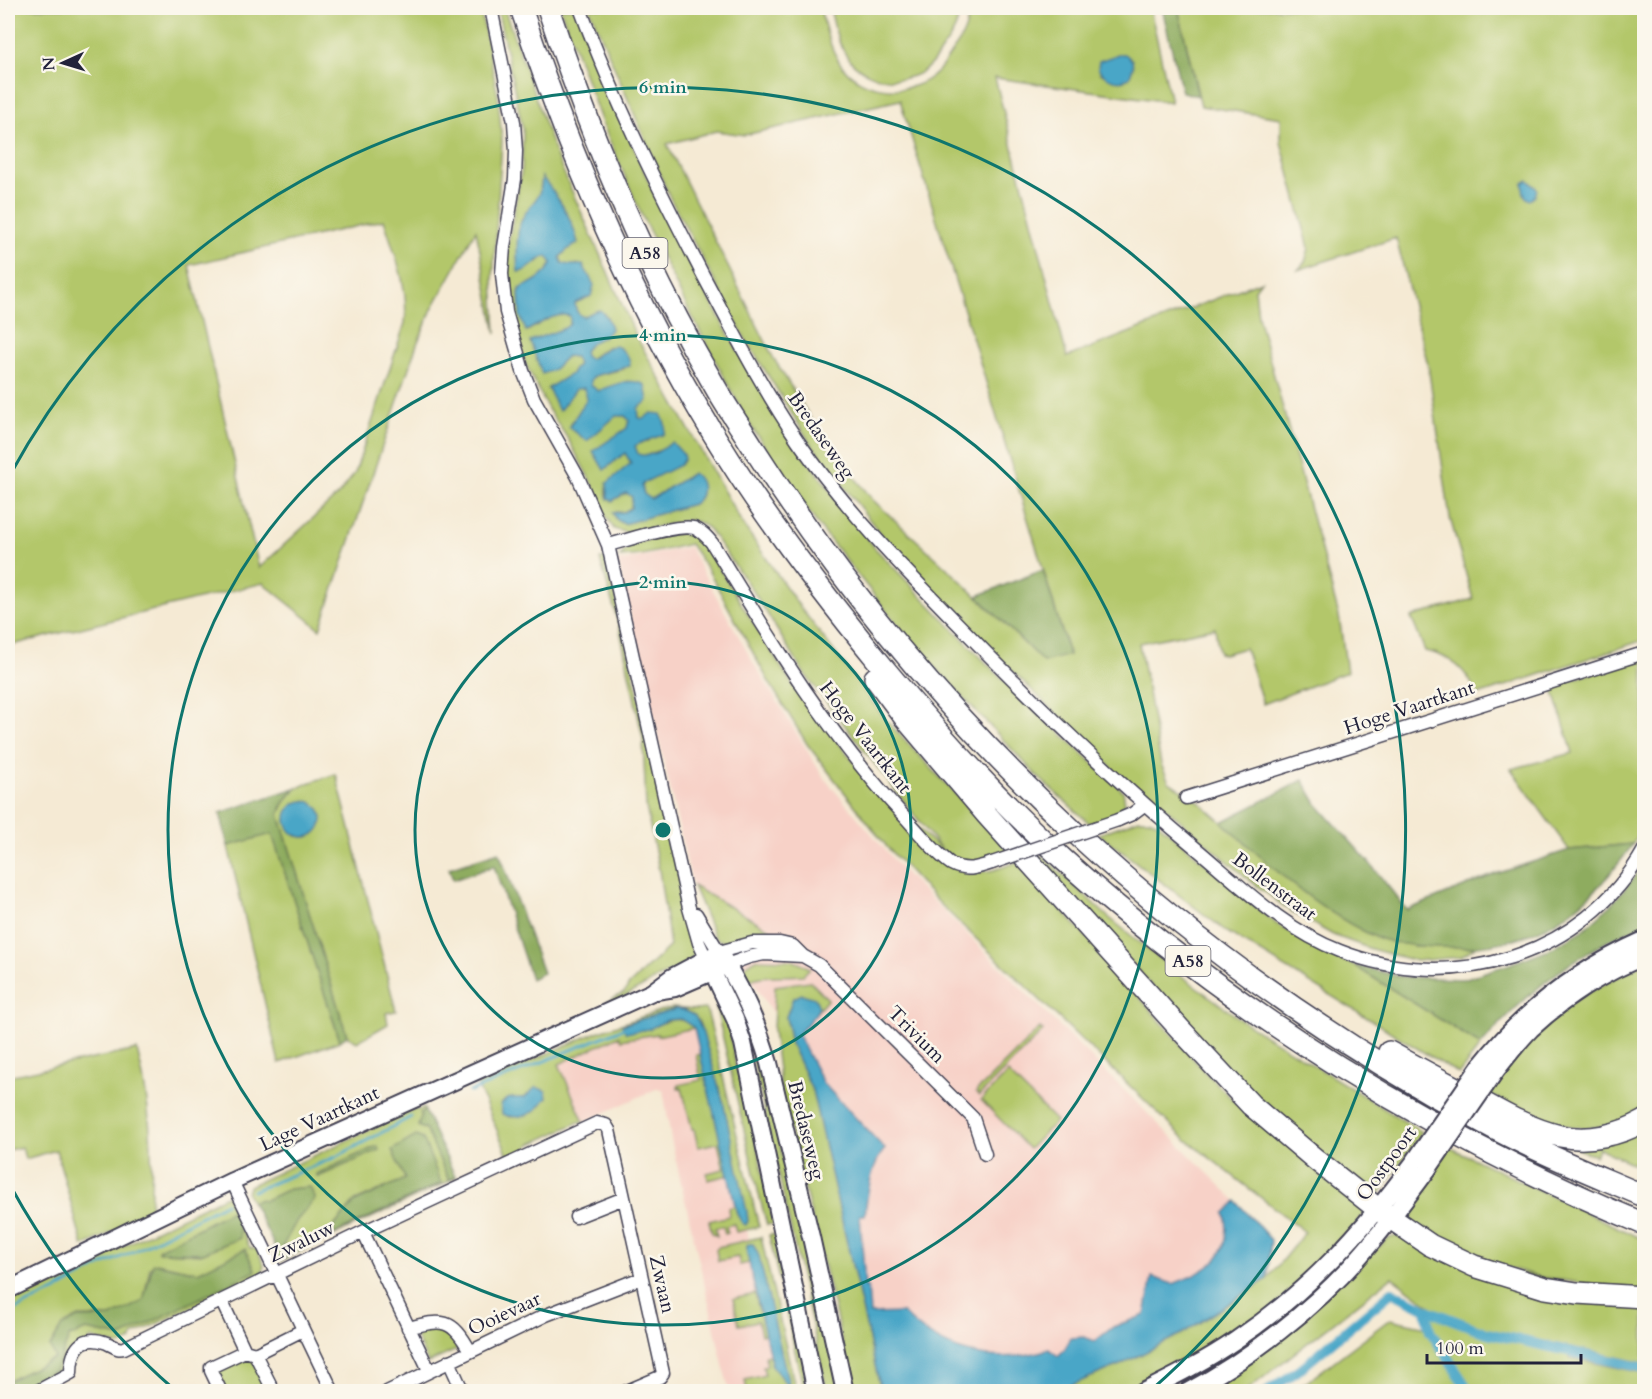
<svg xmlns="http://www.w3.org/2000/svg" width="1652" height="1399" font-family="Cardo,serif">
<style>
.built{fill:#f7d1c7}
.green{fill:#b3c76b;stroke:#6a7453;stroke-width:1.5;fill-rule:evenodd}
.forest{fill:#8eac5f;stroke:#58674d;stroke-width:1.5}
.water{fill:#48a6c7;stroke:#356481;stroke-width:1.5}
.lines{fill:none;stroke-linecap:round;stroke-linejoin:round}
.stream{stroke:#48a6c7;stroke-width:3}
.canal{stroke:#48a6c7;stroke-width:10}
.street-casing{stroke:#424052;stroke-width:15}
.secondary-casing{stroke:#424052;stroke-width:20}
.highway-casing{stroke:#424052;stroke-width:24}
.street{stroke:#fff;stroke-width:12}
.secondary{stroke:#fff;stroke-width:16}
.highway{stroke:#fff;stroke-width:21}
.street-bridge-casing{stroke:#424052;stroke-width:15;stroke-linecap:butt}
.secondary-bridge-casing{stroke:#424052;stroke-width:20;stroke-linecap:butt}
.street-bridge{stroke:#fff;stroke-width:12}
.secondary-bridge{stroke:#fff;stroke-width:16}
.ring{fill:none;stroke:#0f766e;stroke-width:3}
.labels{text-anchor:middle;stroke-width:5;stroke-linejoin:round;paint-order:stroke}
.shield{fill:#fbf7ec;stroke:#636270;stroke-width:1.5}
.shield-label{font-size:18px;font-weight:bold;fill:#22223b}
.street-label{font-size:20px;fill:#22223b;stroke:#fbf7ec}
.centre{fill:#0f766e;stroke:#fbf7ec;stroke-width:3}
.ring-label{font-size:18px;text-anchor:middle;font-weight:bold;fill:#0f766e;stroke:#fbf7ec;stroke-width:5;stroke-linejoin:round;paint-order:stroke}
</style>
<rect width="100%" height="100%" fill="#fbf7ec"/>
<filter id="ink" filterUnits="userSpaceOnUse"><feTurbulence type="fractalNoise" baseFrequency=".0167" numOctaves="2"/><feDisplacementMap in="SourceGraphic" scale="12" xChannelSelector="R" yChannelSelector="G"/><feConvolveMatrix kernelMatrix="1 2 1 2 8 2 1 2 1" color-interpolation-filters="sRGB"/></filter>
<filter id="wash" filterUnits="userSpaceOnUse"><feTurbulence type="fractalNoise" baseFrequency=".008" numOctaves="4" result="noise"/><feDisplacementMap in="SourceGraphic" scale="24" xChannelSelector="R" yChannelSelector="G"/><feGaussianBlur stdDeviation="1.35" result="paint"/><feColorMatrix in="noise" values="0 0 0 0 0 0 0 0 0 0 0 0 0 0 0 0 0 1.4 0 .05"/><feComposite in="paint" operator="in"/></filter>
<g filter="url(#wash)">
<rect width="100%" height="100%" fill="#f5ead4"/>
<path class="built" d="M689,547L754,664L824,778L903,871L1236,1201L1271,1240L1068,1368L887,1391L809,1070L693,888L618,562Z
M694,1022L716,1093L780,1376L787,1385L788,1391H729L671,1139L663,1089H656L584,1122L559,1064L619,1036Z"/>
<path class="green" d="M8,8H480L498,96L502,141L493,279L496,334L476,230L432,309L417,344L320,629L263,583L8,646ZM384,220C395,255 409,287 405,323L355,473L339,494L259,568L189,265Z
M497,8H504L556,155L636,336L742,523L797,603L887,721L1009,851C979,861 968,872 941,849L803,672L755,594L708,528L698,522L688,520L628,533L614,529L603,512L598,495L568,439L548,409L525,363L510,313L506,256L522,168L523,130ZM542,178L578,243L567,249L560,257L562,263L569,266L578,264L591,296L575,303C575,310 577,314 583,318L595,311L607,316L611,329C601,337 590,341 584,351L585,356L589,359L608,346L624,369L594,376L591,380V385L598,391L628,381L640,419L643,420L651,413L649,441L639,442L635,446C636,451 637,454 642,457L663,449L674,467L645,482L642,486L644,494L648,499H651L693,473C700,484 707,495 693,504L624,524L616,512H624L631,508L632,497L626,493L612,501L608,499C601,482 621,474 631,463L625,453L622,454L613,438L627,428L629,420L625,416H616L581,436L569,427L587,399L584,388L548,389L571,374L578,364L575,357L567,356L553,370L530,342L565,328L570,324V316C556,311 539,325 527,331L520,316L519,289C532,283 546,276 552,263L547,256L542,257L538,262L517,259L521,220L539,196Z
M560,8H576L586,36L659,206L735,346L798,448L875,548L995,672L1123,791L1125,803L1118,814L1090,824L1038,777L912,643L818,525L748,422L685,303L642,216L602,123Z
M589,8H820C825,27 829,46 840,63C861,94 911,98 937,72C942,67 947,59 951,53C961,41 970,24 968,8H1150L1171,102L995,78L1067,357L1261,281L1255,289L1258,316L1339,616L1347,672L1263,704L1245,648L1224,654L1219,653L1215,628L1139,643L1161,764L1169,782L1197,800L1250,847L1413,946L1475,947L1460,957L1416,961L1371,949L1333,935L1289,910L1248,879L1168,810L1115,771L1004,663L885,540L809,441L746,340L671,200ZM1133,67L1129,77C1120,83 1109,78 1100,73ZM900,100L1069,654V655L1043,662L961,581L873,500L822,437L774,359L667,144L716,131L745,135Z
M830,8H958C961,23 951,38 942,49C939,54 935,60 931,64C910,88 867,82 849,59C837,44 834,25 830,8Z
M1178,8H1644V640L1478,695C1466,670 1452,656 1425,651L1411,617L1473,599L1450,518L1428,365L1396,238L1298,270L1305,262L1309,248L1281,142V118L1201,106Z
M676,532L693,533L700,538L790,681L876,790L968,874L994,870L1017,862L1093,944L1204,1071L1235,1102L1360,1201L1365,1213L1348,1234L1271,1310L1160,1378L1124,1391H1057L1120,1365L1183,1333L1267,1279L1305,1232L1183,1137L940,904L887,847L807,744L769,682L708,570L690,544L642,555L620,557L629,545Z
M607,558L696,946L694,955L686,965L659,977L614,1003H605L624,993L628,986L670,946L659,870L646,807L643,739L619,626L600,559Z
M1644,657V823L1633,844L1569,850L1511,769L1573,753L1552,686Z
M336,774L396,1011L386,1013L388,1024L357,1042L347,1036L279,815C291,783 306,784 336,774ZM288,812L306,837L296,836L286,821Z
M1139,819H1149L1158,823L1275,923L1317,949L1353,965L1481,1045L1459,1074L1227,932L1099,834Z
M272,833L340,1041L279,1063L228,846Z
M1043,856L1107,916L1175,971L1244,1022L1422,1132L1375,1200L1270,1116L1034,857Z
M693,886L784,937H749L728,944L715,938Z
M756,959L792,960L810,968L803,975C784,977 763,973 746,982L742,973L745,966Z
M1644,962V1107C1584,1151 1542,1115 1484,1093L1526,1042L1577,999Z
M810,981L828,999L816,1013L819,1007L793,998L786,1017L791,1044L812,1090L881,1391H853L833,1303L781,1093L773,1031L775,986Z
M738,996L762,1063L788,1182L807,1244L840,1391H827L752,1055L731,1001Z
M720,1005L727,1016L737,1073L743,1074L773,1224L767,1225L759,1195L717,1012L716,1007Z
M673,1008L696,1010L705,1009L708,1014L759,1227L736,1232L734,1224L726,1226L728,1233L725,1234L723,1226L715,1228L717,1236L712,1233L709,1221L729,1216L728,1208L735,1206L738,1217L723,1101L699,1022C695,1016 691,1013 683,1010L643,1030C664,1025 674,1010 694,1028L657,1036V1034L621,1040L619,1036L559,1064L584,1122H579L529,1145L527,1150L509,1158L477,1084L597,1032L662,1010ZM533,1090L543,1100C537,1114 523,1116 509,1117L512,1098H524Z
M1040,1028L1043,1031L979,1096L976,1093L977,1091Z
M137,1050C151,1105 154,1158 150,1215L83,1246L56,1150L25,1159L22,1147L8,1150V1076Z
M700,1054L729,1175L708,1180L707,1173L724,1169L718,1143L698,1147L694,1129H692L682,1088H678V1085L701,1080L696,1055Z
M1008,1073L1056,1121L1029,1149L981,1100Z
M424,1108L425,1111L420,1113L448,1179L455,1176L456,1178L278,1262L275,1257L282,1259L441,1183L405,1179L355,1201L328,1233L286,1254L282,1246L297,1220L315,1198L310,1187L289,1189L264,1201L252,1203L247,1193L249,1186L414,1109L418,1110ZM377,1146L379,1150L318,1177L316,1174Z
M1644,1125V1169L1599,1148L1595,1156L1550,1137Z
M1447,1146L1644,1240V1293L1503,1271L1399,1217Z
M228,1195L243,1222L241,1227L250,1248L257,1249L264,1265L262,1274L133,1335L132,1340L120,1346L91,1338L68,1371L53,1379L48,1377L18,1391H11L56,1370L69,1337L86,1330L121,1337L246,1249L198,1272L157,1263L150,1268L143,1302L111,1317H79L62,1326L50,1346L55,1358L8,1381V1302ZM233,1210C238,1217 239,1230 240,1238L201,1254L160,1252L158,1250Z
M773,1234L777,1239L809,1391H804L769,1235Z
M1396,1236L1644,1306V1363L1478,1327L1433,1308L1392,1277L1246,1391L1200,1392L1354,1270L1387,1239Z
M761,1237L796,1391H747L745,1380L765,1375L763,1367L767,1366L765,1356L769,1355L772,1366L789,1384L755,1247L753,1244L747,1245L749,1263L740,1265L738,1257L718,1261L716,1250L718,1247Z
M755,1294L765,1334L761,1335L758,1321L739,1325L733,1299Z
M1434,1313L1476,1332L1571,1353L1570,1358L1644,1373V1391H1295L1390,1319L1431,1328V1314Z
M436,1325L452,1332L463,1347L428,1363L413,1330Z
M243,1355L254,1361L265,1386L254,1391H225L214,1369Z"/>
<path class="forest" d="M1162,8H1178L1198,96L1182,92Z
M1043,570L1069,655L1043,662L977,596Z
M1303,780L1317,804L1368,861L1407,910L1493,875L1569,850L1633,844C1582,917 1530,951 1438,947C1416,946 1387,944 1367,933C1313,906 1267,863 1222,822Z
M295,788L283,803L279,815L347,1036L340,1041L272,834L228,846L220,813Z
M499,852L543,973L531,979L494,866L453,880L449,868Z
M1644,865V925C1579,950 1526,992 1481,1045L1353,965L1403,977L1463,979L1507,965L1552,948L1582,931L1611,905Z
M425,1111L455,1176L449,1180L426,1130L418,1126L421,1116L420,1113Z
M416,1136L423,1139L441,1183L282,1259H277L273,1251L274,1245L252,1202L261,1199L264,1201L289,1189L310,1187L315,1199L297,1220L283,1246L286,1253L328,1233L355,1202L405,1179L392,1150Z
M377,1146L379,1150L318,1177L316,1174Z
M233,1210C238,1217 239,1230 240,1238L203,1253L158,1252L159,1249Z
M245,1249L256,1271L121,1337L86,1330L69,1337L56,1370L11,1391H8V1381L55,1358L50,1347L62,1326L78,1318L111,1317L143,1301L153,1263L198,1272Z"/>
<path class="water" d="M1119,54H1125L1132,60L1133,67L1129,78C1119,84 1104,79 1098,68L1099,61Z
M542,177C558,197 572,217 578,243L567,250L560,257L562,263L569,265H583L594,285L591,296L575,303C575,310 577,314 583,317L595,311L600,310C607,316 609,320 611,329C604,341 593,337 584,351L585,356L589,359C602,354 612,337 624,352C628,357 630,359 630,366L594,376L591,380V385L598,391C613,386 630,376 645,385L648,401L638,408L639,418L643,419L651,413L661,414C665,422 667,426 664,434C656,438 640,442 635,446L638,454C650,459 663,449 672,442L683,454L684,459L680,465L645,482L642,486L644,494L651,499L693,473C704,481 705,496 693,504L624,524L617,520L613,513L624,512L631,508L632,497L626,493L612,501L608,499L607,483L631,463L625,453L604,470L593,451L627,428L629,420L625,416H616L587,441L569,427L587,399L584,388L576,389L559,411L548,388L571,374L578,364L575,357L567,356L553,370L542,374L530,341L565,328L570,324V316C556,311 539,325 526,331L520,316L519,289C532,283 546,276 552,263L547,256C536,259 531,271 518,272C517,259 516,231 522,219C531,200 541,202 542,177Z
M1528,180L1537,189L1535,196L1530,200C1523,197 1523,190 1523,183Z
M286 819a18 18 0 1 1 36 0a18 18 0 1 1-36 0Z
M802,994L815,998L819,1007L816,1013L798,1035L823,1083L885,1149C872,1163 867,1194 865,1215H860L865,1287H868L870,1314L903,1313C941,1353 995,1367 1049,1349L1058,1356L1064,1350L1071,1338L1084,1337L1095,1341L1113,1327L1145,1315L1152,1277L1173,1284C1209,1270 1234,1257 1225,1213L1236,1201L1271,1240L1267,1279L1183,1333L1120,1365L1057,1391H881L812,1090L791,1044L786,1017L793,998Z
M676,1009L683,1010L695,1016L702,1030L723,1101L747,1212L748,1221L746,1225L742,1223L737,1214L694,1028L681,1019L668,1020L649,1029L626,1033L622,1025Z
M536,1087L546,1091L547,1098C542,1101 542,1105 537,1109C529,1117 512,1119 502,1114L501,1105C506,1096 515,1098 524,1098Z
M749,1244H753L759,1256L789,1385H787L772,1366L747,1254V1245Z"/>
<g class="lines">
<path class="stream" d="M470,1092L624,1028
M253,1191L336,1157L411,1117
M8,1313L57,1290L96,1268L139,1249L226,1203"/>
<path class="canal" d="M1426,1309L1430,1331L1470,1392
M1267,1392L1299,1370L1392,1292L1430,1311L1487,1333L1644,1368"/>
</g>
</g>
<g filter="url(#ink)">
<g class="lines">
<defs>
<path id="street" d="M491,8L514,122L516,151L515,179L504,247L502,274L506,312L523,371L534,399L578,477L608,545L689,908L699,943L706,958
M580,8C614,100 658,188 703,275C733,331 762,388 798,441C845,509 902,567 960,626C1036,704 1114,780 1198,850C1242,887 1285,930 1340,951C1452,995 1584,957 1644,850
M608,545C628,540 676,524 694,528C702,531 707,537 712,543C770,638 827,733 903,815C918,831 933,851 951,864C966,872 977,868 992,863
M1186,798L1644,653
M1118,820L1132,814L1144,805
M696,914L719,952L752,943H780L793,946L803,956L819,965L973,1118L985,1154
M727,965L749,957L764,954L803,956
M232,1181L333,1392
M576,1217L624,1198
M363,1232L429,1370
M222,1302L245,1351L255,1354L303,1330
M408,1328C443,1319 452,1318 470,1351
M255,1354L273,1390L269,1392
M449,1361L463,1392
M36,1392L71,1373C71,1350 81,1333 107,1343C114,1346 117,1350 124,1348L363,1232L597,1123L606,1125L609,1130L663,1373L660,1377L625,1392
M221,1392L211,1371V1367L245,1351
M387,1392L546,1315L641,1278"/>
<path id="secondary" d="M706,958L735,1019L743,1043L816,1392
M656,991L675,988L721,968
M1481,1065C1524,1010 1581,968 1644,940
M1495,1072C1506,1058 1518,1042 1531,1029C1563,999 1604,972 1644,957
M8,1290L232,1181L652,992L672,977L719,952C742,987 757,1022 769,1063L811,1237L845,1392
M1143,1392C1175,1376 1207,1360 1236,1340C1309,1291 1362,1232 1414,1162
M1187,1392C1248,1360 1315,1308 1360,1256C1384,1229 1406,1199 1428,1169"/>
<path id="highway" d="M521,8C573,165 640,319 729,459C775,532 828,600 882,666C939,735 999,801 1065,861C1235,1014 1433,1136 1644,1224
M548,8C591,137 644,265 713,383C725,405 740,426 753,447C936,733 1184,963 1484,1123C1535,1151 1591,1173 1644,1196
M875,678L905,718L987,815L1180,1029L1251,1105L1315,1159L1379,1210L1430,1245L1474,1266L1545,1288L1577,1293L1644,1297
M1389,1052C1418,1068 1446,1083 1475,1098C1502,1113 1530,1129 1560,1136C1589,1142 1619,1135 1644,1121"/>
</defs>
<use href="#street" class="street-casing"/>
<use href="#secondary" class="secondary-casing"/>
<use href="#highway" class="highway-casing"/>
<use href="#street" class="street"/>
<use href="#secondary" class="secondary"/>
<use href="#highway" class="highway"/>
<defs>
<path id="street-bridge" d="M992,863L1118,820"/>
<path id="secondary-bridge" d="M1414,1162L1481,1065
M1428,1169L1495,1072"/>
</defs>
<use href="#street-bridge" class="street-bridge-casing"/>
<use href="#secondary-bridge" class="secondary-bridge-casing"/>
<use href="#street-bridge" class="street-bridge"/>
<use href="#secondary-bridge" class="secondary-bridge"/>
</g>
</g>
<g class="ring">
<circle cx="663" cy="830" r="248"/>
<circle cx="663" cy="830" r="495"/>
<path d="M176 1391A743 743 0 0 1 10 1185M10 475A743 743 0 1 1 1150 1391"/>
</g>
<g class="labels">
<g class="shield">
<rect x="622.5" y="238" width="45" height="30" rx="4.5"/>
<rect x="1165.5" y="946" width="45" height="30" rx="4.5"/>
</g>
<g class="shield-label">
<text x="645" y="259">A58</text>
<text x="1188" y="967">A58</text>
</g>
<g class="street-label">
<text transform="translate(822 435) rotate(55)" y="7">Bredaseweg</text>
<text transform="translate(1409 707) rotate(-18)" y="7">Hoge Vaartkant</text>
<text transform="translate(866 737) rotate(52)" y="7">Hoge Vaartkant</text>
<text transform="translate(1275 886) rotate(37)" y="7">Bollenstraat</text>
<text transform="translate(917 1034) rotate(45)" y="7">Trivium</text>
<text transform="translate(319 1118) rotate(-25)" y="7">Lage Vaartkant</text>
<text transform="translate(807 1130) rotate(76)" y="7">Bredaseweg</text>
<text transform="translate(1386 1163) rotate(-54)" y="7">Oostpoort</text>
<text transform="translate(301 1241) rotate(-26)" y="7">Zwaluw</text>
<text transform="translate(663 1284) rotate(77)" y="7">Zwaan</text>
<text transform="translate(504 1313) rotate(-25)" y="7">Ooievaar</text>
</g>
</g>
<circle cx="663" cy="830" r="9" class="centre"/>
<g class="ring-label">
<text x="663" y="93">6 min</text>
<text x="663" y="341">4 min</text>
<text x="663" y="588">2 min</text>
</g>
<rect width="1652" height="1399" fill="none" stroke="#fbf7ec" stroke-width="30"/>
<g transform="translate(63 63) rotate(266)" stroke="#fbf7ec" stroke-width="4.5" paint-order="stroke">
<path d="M0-4.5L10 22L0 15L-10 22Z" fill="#22223b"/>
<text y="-9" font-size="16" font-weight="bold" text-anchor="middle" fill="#22223b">N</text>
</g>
<path d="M1427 1354v9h154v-9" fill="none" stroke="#22223b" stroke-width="3"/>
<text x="1436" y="1354" font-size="18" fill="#22223b" stroke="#fbf7ec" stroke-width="4.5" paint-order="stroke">100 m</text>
</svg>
